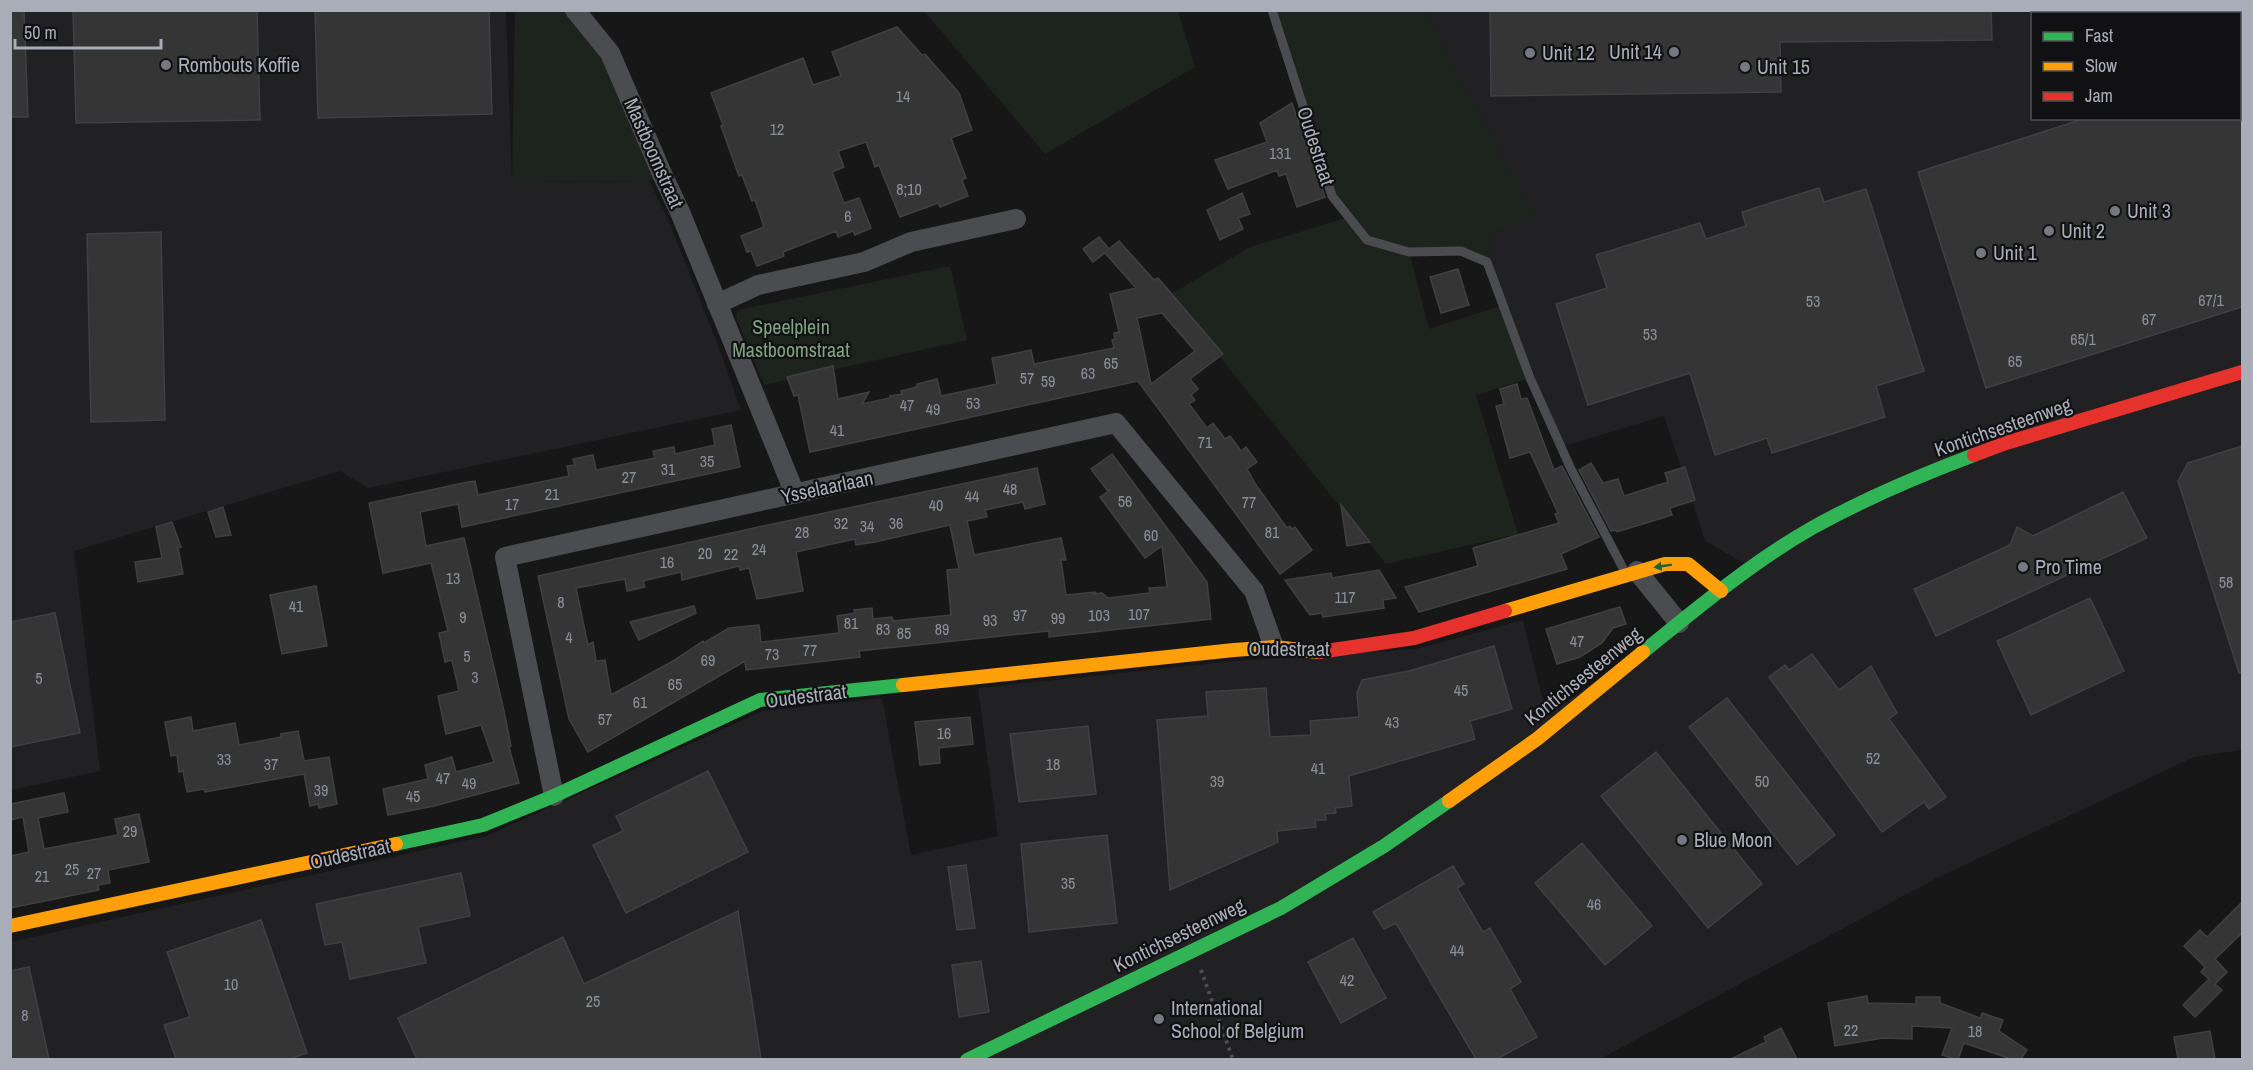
<svg xmlns="http://www.w3.org/2000/svg" width="2253" height="1070" font-family="'Archivo Narrow',sans-serif">
<style>
.built{fill:#212123;fill-rule:evenodd}
.green{fill:#1d241e}
.building{fill:#353536;stroke:#3f4043;stroke-width:1.5;fill-rule:evenodd}
.lines{fill:none;stroke-linecap:round;stroke-linejoin:round}
.path{stroke:#4d4e52;stroke-width:4;stroke-dasharray:3 4.5;stroke-linecap:butt}
.lane{stroke:#4b4c50;stroke-width:9}
.street{stroke:#4b4c50;stroke-width:20}
.fast{stroke:#30b455;stroke-width:14}
.slow{stroke:#ff9f0a;stroke-width:14}
.jam{stroke:#e5322d;stroke-width:14}
.oneway{fill:#206234}
.poi-dot{fill:#757880;stroke:#111113;stroke-width:2}
.labels{text-anchor:middle;stroke-width:4.5;stroke-linejoin:round;paint-order:stroke}
.number-label{font-size:16px;fill:#8b8f98}
.poi-label{font-size:20px;fill:#a8adb8;stroke:#111113;text-anchor:start}
.street-label{font-size:20px;fill:#a8adb8;stroke:#111113}
.park-label{font-size:20px;fill:#7fa381;stroke:#111113}
</style>
<rect width="100%" height="100%" fill="#171717"/>
<path class="built" d="M11,11H506L512,182L649,181L667,217L719,348L741,410L368,488L340,471L74,551L100,771L11,790Z
M1424,11H2242V750L2194,757L1937,878L1600,1059H11L10,942L486,836L763,711L882,698L911,855L998,836L978,688L1235,661L1416,649L1523,620L1547,716L1752,568L1705,541L1664,416L1561,447L1487,262L1494,232L1535,217ZM2032,14H2240V118H2032Z"/>
<path class="green" d="M515,11H574L610,53L663,176L649,181L512,182Z
M924,11H1178L1195,67L1045,154Z
M1272,11H1424L1535,217L1494,232L1487,262L1461,251L1409,252L1429,329L1503,305L1530,378L1476,395L1518,534L1386,564L1170,295L1250,247L1349,217L1332,196Z
M950,266L967,340L764,385L736,317L738,310Z"/>
<path class="building" d="M10,10H24L28,117H10Z
M73,10H257L260,120L76,123Z
M315,10H489L492,114L318,118Z
M1490,10H1991L1992,40L1780,42L1781,92L1491,96Z
M897,27L922,55L925,54L959,93L972,130L951,138L966,178L962,180L968,196L940,207L938,203L900,217L879,165L875,167L866,142L838,151L844,167L832,172L844,203L859,198L871,228L855,235L853,231L838,237L836,231L783,252L784,256L757,266L751,251L747,252L741,236L764,227L755,200L752,201L742,175L739,176L721,126L723,125L711,93L803,58L813,85L841,76L832,52Z
M1292,103L1325,197L1297,207L1286,174L1279,176L1277,170L1228,189L1215,160L1267,142L1260,123Z
M2086,118H2242V307L1986,388L1918,172Z
M1819,188L1824,202L1866,189L1924,371L1876,386L1885,417L1772,453L1767,438L1715,455L1690,373L1588,405L1556,304L1607,288L1596,255L1700,223L1706,239L1746,226L1742,212Z
M1242,193L1250,214L1238,218L1243,229L1220,240L1207,210Z
M161,232L165,420L91,422L87,234Z
M1099,237L1109,249L1119,241L1154,280L1158,278L1223,354L1190,379L1198,389L1191,395L1195,400L1189,404L1207,428L1213,423L1225,439L1230,436L1241,451L1246,447L1257,462L1247,469L1256,485L1287,528L1290,526L1292,529L1295,527L1312,550L1280,574L1138,381L810,452L798,395L794,396L787,377L833,366L838,399L869,392L862,404L890,398V396L902,394L901,391L917,387V384L937,379L941,396L997,384L992,358L1003,356L1031,350L1034,364L1114,348L1112,340L1115,339L1114,333L1119,332L1110,294L1136,288L1105,253L1093,262L1083,249ZM1162,313L1195,351L1151,384L1137,318Z
M1458,269L1469,305L1441,313L1430,277Z
M1517,384L1521,399L1527,398L1554,470L1562,466L1599,537L1561,554L1567,569L1419,612L1405,587L1478,566L1473,548L1559,523L1555,514L1558,513L1530,452L1510,458L1496,406L1504,404L1500,389Z
M731,425L740,467L462,527L458,504L420,512L426,546L464,538L504,711L511,746L509,747L519,783L434,806L388,815L383,789L428,779L425,765L452,757L456,772L494,762L481,725L446,734L438,696L459,691L452,660L445,662L439,633L448,631L431,563L383,573L369,503L468,482L475,481L478,495L569,476L567,466L575,465L573,459L593,455L596,470L655,458L653,451L674,447L675,454L715,445L712,429Z
M2242,446V672L2239,673L2178,481L2188,463Z
M1112,454L1207,582L1211,619L1049,637V631L859,651L860,657L746,670L745,661L588,752L569,719L538,576L754,528L1037,468L1045,504L1025,509L1023,502L985,510L987,517L967,521L974,555L1061,538L1066,560H1061L1066,595L1096,592L1093,594L1102,593L1108,598L1150,593L1149,588L1167,587L1162,546L1145,558L1100,497L1110,490H1107L1091,469ZM950,525L959,569L947,570L951,615L893,621L892,617L873,619L872,608L854,610L855,613L837,616L839,633L761,642L759,625L729,628L704,643L703,641L673,661L611,695L605,660L596,661L593,642L588,645L576,588L625,579L627,591L645,587L643,581L681,572L682,580L739,566L740,570L749,568L757,599L803,591L796,552L855,539L856,545L875,542Z
M1591,463L1603,483L1618,479L1624,496L1668,482L1665,473L1685,467L1695,500L1670,508L1672,515L1617,532L1615,530L1611,531L1579,470Z
M2123,492L2147,538L1936,636L1914,589L2010,545L2017,527L2033,536Z
M1341,505L1370,542L1347,546Z
M223,507L231,535L216,537L208,512Z
M172,522L181,547L178,548L183,574L138,582L135,562L162,558L156,527Z
M1379,570L1396,598L1383,600L1384,608L1323,617L1322,613L1310,615L1285,580L1331,573L1332,578Z
M316,586L327,646L282,654L270,595Z
M2090,598L2124,671L2031,715L1997,641Z
M694,606L696,613L639,640L630,622Z
M1620,607L1626,624L1613,628L1602,643L1580,657L1557,664L1546,629Z
M55,613L80,733L10,747V622Z
M1494,646L1512,709L1470,721L1475,739L1349,776L1352,806L1335,808L1336,813L1325,814L1326,820H1315L1316,827L1277,831L1278,842L1170,890L1157,720L1208,716L1206,692L1266,688L1270,737L1311,735L1310,721L1359,717L1357,693L1362,680L1409,671Z
M1812,654L1839,690L1871,666L1897,713L1889,719L1946,797L1929,809L1924,802L1882,832L1769,677L1785,665L1789,670Z
M1727,698L1835,835L1797,865L1689,727Z
M191,717L193,731L235,723L239,745L281,737V734L298,731L304,761L329,757L337,804L319,808L318,804L310,806L304,774L205,792L204,789L187,792L183,771L179,772L177,755L171,756L165,722Z
M970,717L973,744L939,748L940,763L920,765L915,722Z
M1088,726L1096,794L1019,802L1010,734Z
M1656,752L1762,884L1708,928L1601,796Z
M708,771L748,852L626,913L593,845L623,831L616,816Z
M64,793L68,812L38,818L44,849L118,835L115,819L139,814L149,862L108,870L110,883L98,885L99,890L10,908V856L29,852L23,817L10,820V804Z
M1107,835L1117,923L1029,932L1021,844Z
M1582,843L1652,926L1605,965L1535,883Z
M966,865L975,928L957,930L948,867Z
M1453,866L1464,884L1457,888L1483,932L1490,928L1521,982L1510,989L1537,1037L1497,1059H1476L1396,923L1384,929L1373,912Z
M461,873L470,916L418,927L426,963L350,979L342,942L325,945L316,904Z
M2242,902V933L2215,959L2227,972L2215,984L2222,990L2195,1017L2183,1005L2209,979L2201,972L2205,967L2184,946L2200,930L2207,937Z
M738,911L761,1059H417L398,1018L563,937L584,984Z
M261,920L307,1053L289,1059H176L164,1025L190,1017L167,952Z
M1353,938L1386,998L1341,1023L1308,962Z
M981,961L989,1012L959,1017L952,965Z
M29,967L49,1059H10V971Z
M1867,996L1868,1003L1916,1004V997H1940V1003L1980,1018L1982,1013L2003,1020L1999,1031L2027,1050L2021,1059H2011L1964,1043L1958,1059H1956L1942,1055L1952,1028L1912,1026V1039L1883,1038L1835,1046L1828,1003Z
M1781,1028L1797,1059H1731L1766,1042L1764,1037Z
M2210,1031L2215,1059H2178L2174,1037Z"/>
<g class="lines">
<path class="path" d="M1201,970L1233,1060"/>
<path class="lane" d="M1272,10L1332,196L1367,240L1409,252L1461,251L1487,262L1530,378L1571,469L1625,572"/>
<path class="street" d="M575,10L610,53L663,176L680,212L795,494
M717,304L758,285L864,262L911,242L1016,219
M1637,571L1679,623
M554,796L505,557L1116,423L1254,591L1274,647"/>
<path class="fast" d="M1643,652C1696,609 1752,562 1812,528C1864,499 1918,476 1974,455
M396,844L483,825L554,796L760,700L903,685
M967,1060L1281,908L1384,846L1449,801"/>
<path class="slow" d="M1505,611L1665,564H1688L1721,591
M903,685L1234,650L1274,647L1319,652
M1449,801L1537,739L1643,652
M10,926L396,844"/>
<path class="jam" d="M1974,455L2006,443L2242,372
M1319,652L1414,638L1505,611"/>
</g>
<defs><path id="oneway-solid" d="M-6-.8H1V-3.2L6.5 0L1 3.2V.8H-6Z" transform="scale(1.5)"/></defs>
<use class="oneway" href="#oneway-solid" transform="translate(1663 566) rotate(171)"/>
<g class="poi-dot">
<circle cx="1674" cy="52" r="6"/>
<circle cx="1530" cy="53" r="6"/>
<circle cx="166" cy="65" r="6"/>
<circle cx="1745" cy="67" r="6"/>
<circle cx="2115" cy="211" r="6"/>
<circle cx="2049" cy="231" r="6"/>
<circle cx="1981" cy="253" r="6"/>
<circle cx="2023" cy="567" r="6"/>
<circle cx="1682" cy="840" r="6"/>
<circle cx="1159" cy="1019" r="6"/>
</g>
<g class="labels">
<g class="number-label">
<text x="903" y="102">14</text>
<text x="777" y="135">12</text>
<text x="1280" y="159">131</text>
<text x="909" y="195">8;10</text>
<text x="848" y="222">6</text>
<text x="2211" y="306">67/1</text>
<text x="1813" y="307">53</text>
<text x="2149" y="325">67</text>
<text x="1650" y="340">53</text>
<text x="2083" y="345">65/1</text>
<text x="2015" y="367">65</text>
<text x="1111" y="369">65</text>
<text x="1088" y="379">63</text>
<text x="1027" y="384">57</text>
<text x="1048" y="387">59</text>
<text x="973" y="409">53</text>
<text x="907" y="411">47</text>
<text x="933" y="415">49</text>
<text x="837" y="436">41</text>
<text x="1205" y="448">71</text>
<text x="707" y="467">35</text>
<text x="668" y="475">31</text>
<text x="629" y="483">27</text>
<text x="1010" y="495">48</text>
<text x="552" y="500">21</text>
<text x="972" y="502">44</text>
<text x="1125" y="507">56</text>
<text x="1249" y="508">77</text>
<text x="512" y="510">17</text>
<text x="936" y="511">40</text>
<text x="841" y="529">32</text>
<text x="896" y="529">36</text>
<text x="867" y="532">34</text>
<text x="802" y="538">28</text>
<text x="1272" y="538">81</text>
<text x="1151" y="541">60</text>
<text x="759" y="555">24</text>
<text x="705" y="559">20</text>
<text x="731" y="560">22</text>
<text x="667" y="568">16</text>
<text x="453" y="584">13</text>
<text x="2226" y="588">58</text>
<text x="1345" y="603">117</text>
<text x="561" y="608">8</text>
<text x="296" y="612">41</text>
<text x="1139" y="620">107</text>
<text x="1020" y="621">97</text>
<text x="1099" y="621">103</text>
<text x="463" y="623">9</text>
<text x="1058" y="624">99</text>
<text x="990" y="626">93</text>
<text x="851" y="629">81</text>
<text x="883" y="635">83</text>
<text x="942" y="635">89</text>
<text x="904" y="639">85</text>
<text x="569" y="643">4</text>
<text x="1577" y="647">47</text>
<text x="810" y="656">77</text>
<text x="772" y="660">73</text>
<text x="467" y="662">5</text>
<text x="708" y="666">69</text>
<text x="475" y="683">3</text>
<text x="39" y="684">5</text>
<text x="675" y="690">65</text>
<text x="1461" y="696">45</text>
<text x="640" y="708">61</text>
<text x="605" y="725">57</text>
<text x="1392" y="728">43</text>
<text x="944" y="739">16</text>
<text x="1873" y="764">52</text>
<text x="224" y="765">33</text>
<text x="271" y="770">37</text>
<text x="1053" y="770">18</text>
<text x="1318" y="774">41</text>
<text x="443" y="784">47</text>
<text x="1217" y="787">39</text>
<text x="1762" y="787">50</text>
<text x="469" y="789">49</text>
<text x="321" y="796">39</text>
<text x="413" y="802">45</text>
<text x="130" y="837">29</text>
<text x="72" y="875">25</text>
<text x="94" y="879">27</text>
<text x="42" y="882">21</text>
<text x="1068" y="889">35</text>
<text x="1594" y="910">46</text>
<text x="1457" y="956">44</text>
<text x="1347" y="986">42</text>
<text x="231" y="990">10</text>
<text x="593" y="1007">25</text>
<text x="25" y="1021">8</text>
<text x="1851" y="1036">22</text>
<text x="1975" y="1037">18</text>
</g>
<g class="poi-label">
<text x="1662" y="59" text-anchor="end">Unit 14</text>
<text x="1542" y="60">Unit 12</text>
<text x="178" y="72">Rombouts Koffie</text>
<text x="1757" y="74">Unit 15</text>
<text x="2127" y="218">Unit 3</text>
<text x="2061" y="238">Unit 2</text>
<text x="1993" y="260">Unit 1</text>
<text x="2035" y="574">Pro Time</text>
<text x="1694" y="847">Blue Moon</text>
<text x="1171" y="1015">International<tspan x="1171" dy="23">School of Belgium</tspan></text>
</g>
<g class="street-label">
<text transform="translate(1316 146) rotate(72)" y="7">Oudestraat</text>
<text transform="translate(654 153) rotate(66)" y="7">Mastboomstraat</text>
<text transform="translate(2003 427) rotate(-19)" y="7">Kontichsesteenweg</text>
<text transform="translate(827 487) rotate(-12)" y="7">Ysselaarlaan</text>
<text x="1289" y="656">Oudestraat</text>
<text transform="translate(1583 676) rotate(-39)" y="7">Kontichsesteenweg</text>
<text transform="translate(806 696) rotate(-7)" y="7">Oudestraat</text>
<text transform="translate(350 854) rotate(-12)" y="7">Oudestraat</text>
<text transform="translate(1179 935) rotate(-26)" y="7">Kontichsesteenweg</text>
</g>
<g class="park-label">
<text x="791" y="334">Speelplein<tspan x="791" dy="23">Mastboomstraat</tspan></text>
</g>
</g>
<rect width="2253" height="1070" fill="none" stroke="#a8adb8" stroke-width="24"/>
<rect x="2031" y="12" width="210" height="108" fill="#111113" stroke="#4d4f55" stroke-width="1.5"/>
<rect x="2043" y="32" width="30" height="9" fill="#30b455" stroke="#4d4f55" stroke-width="1.5"/>
<text x="2085" y="42" font-size="18" fill="#a8adb8">Fast</text>
<rect x="2043" y="62" width="30" height="9" fill="#ff9f0a" stroke="#4d4f55" stroke-width="1.5"/>
<text x="2085" y="72" font-size="18" fill="#a8adb8">Slow</text>
<rect x="2043" y="92" width="30" height="9" fill="#e5322d" stroke="#4d4f55" stroke-width="1.5"/>
<text x="2085" y="102" font-size="18" fill="#a8adb8">Jam</text>
<path d="M15 39v9h146v-9" fill="none" stroke="#a8adb8" stroke-width="3"/>
<text x="24" y="39" font-size="18" fill="#a8adb8" stroke="#111113" stroke-width="4.5" paint-order="stroke">50 m</text>
</svg>
